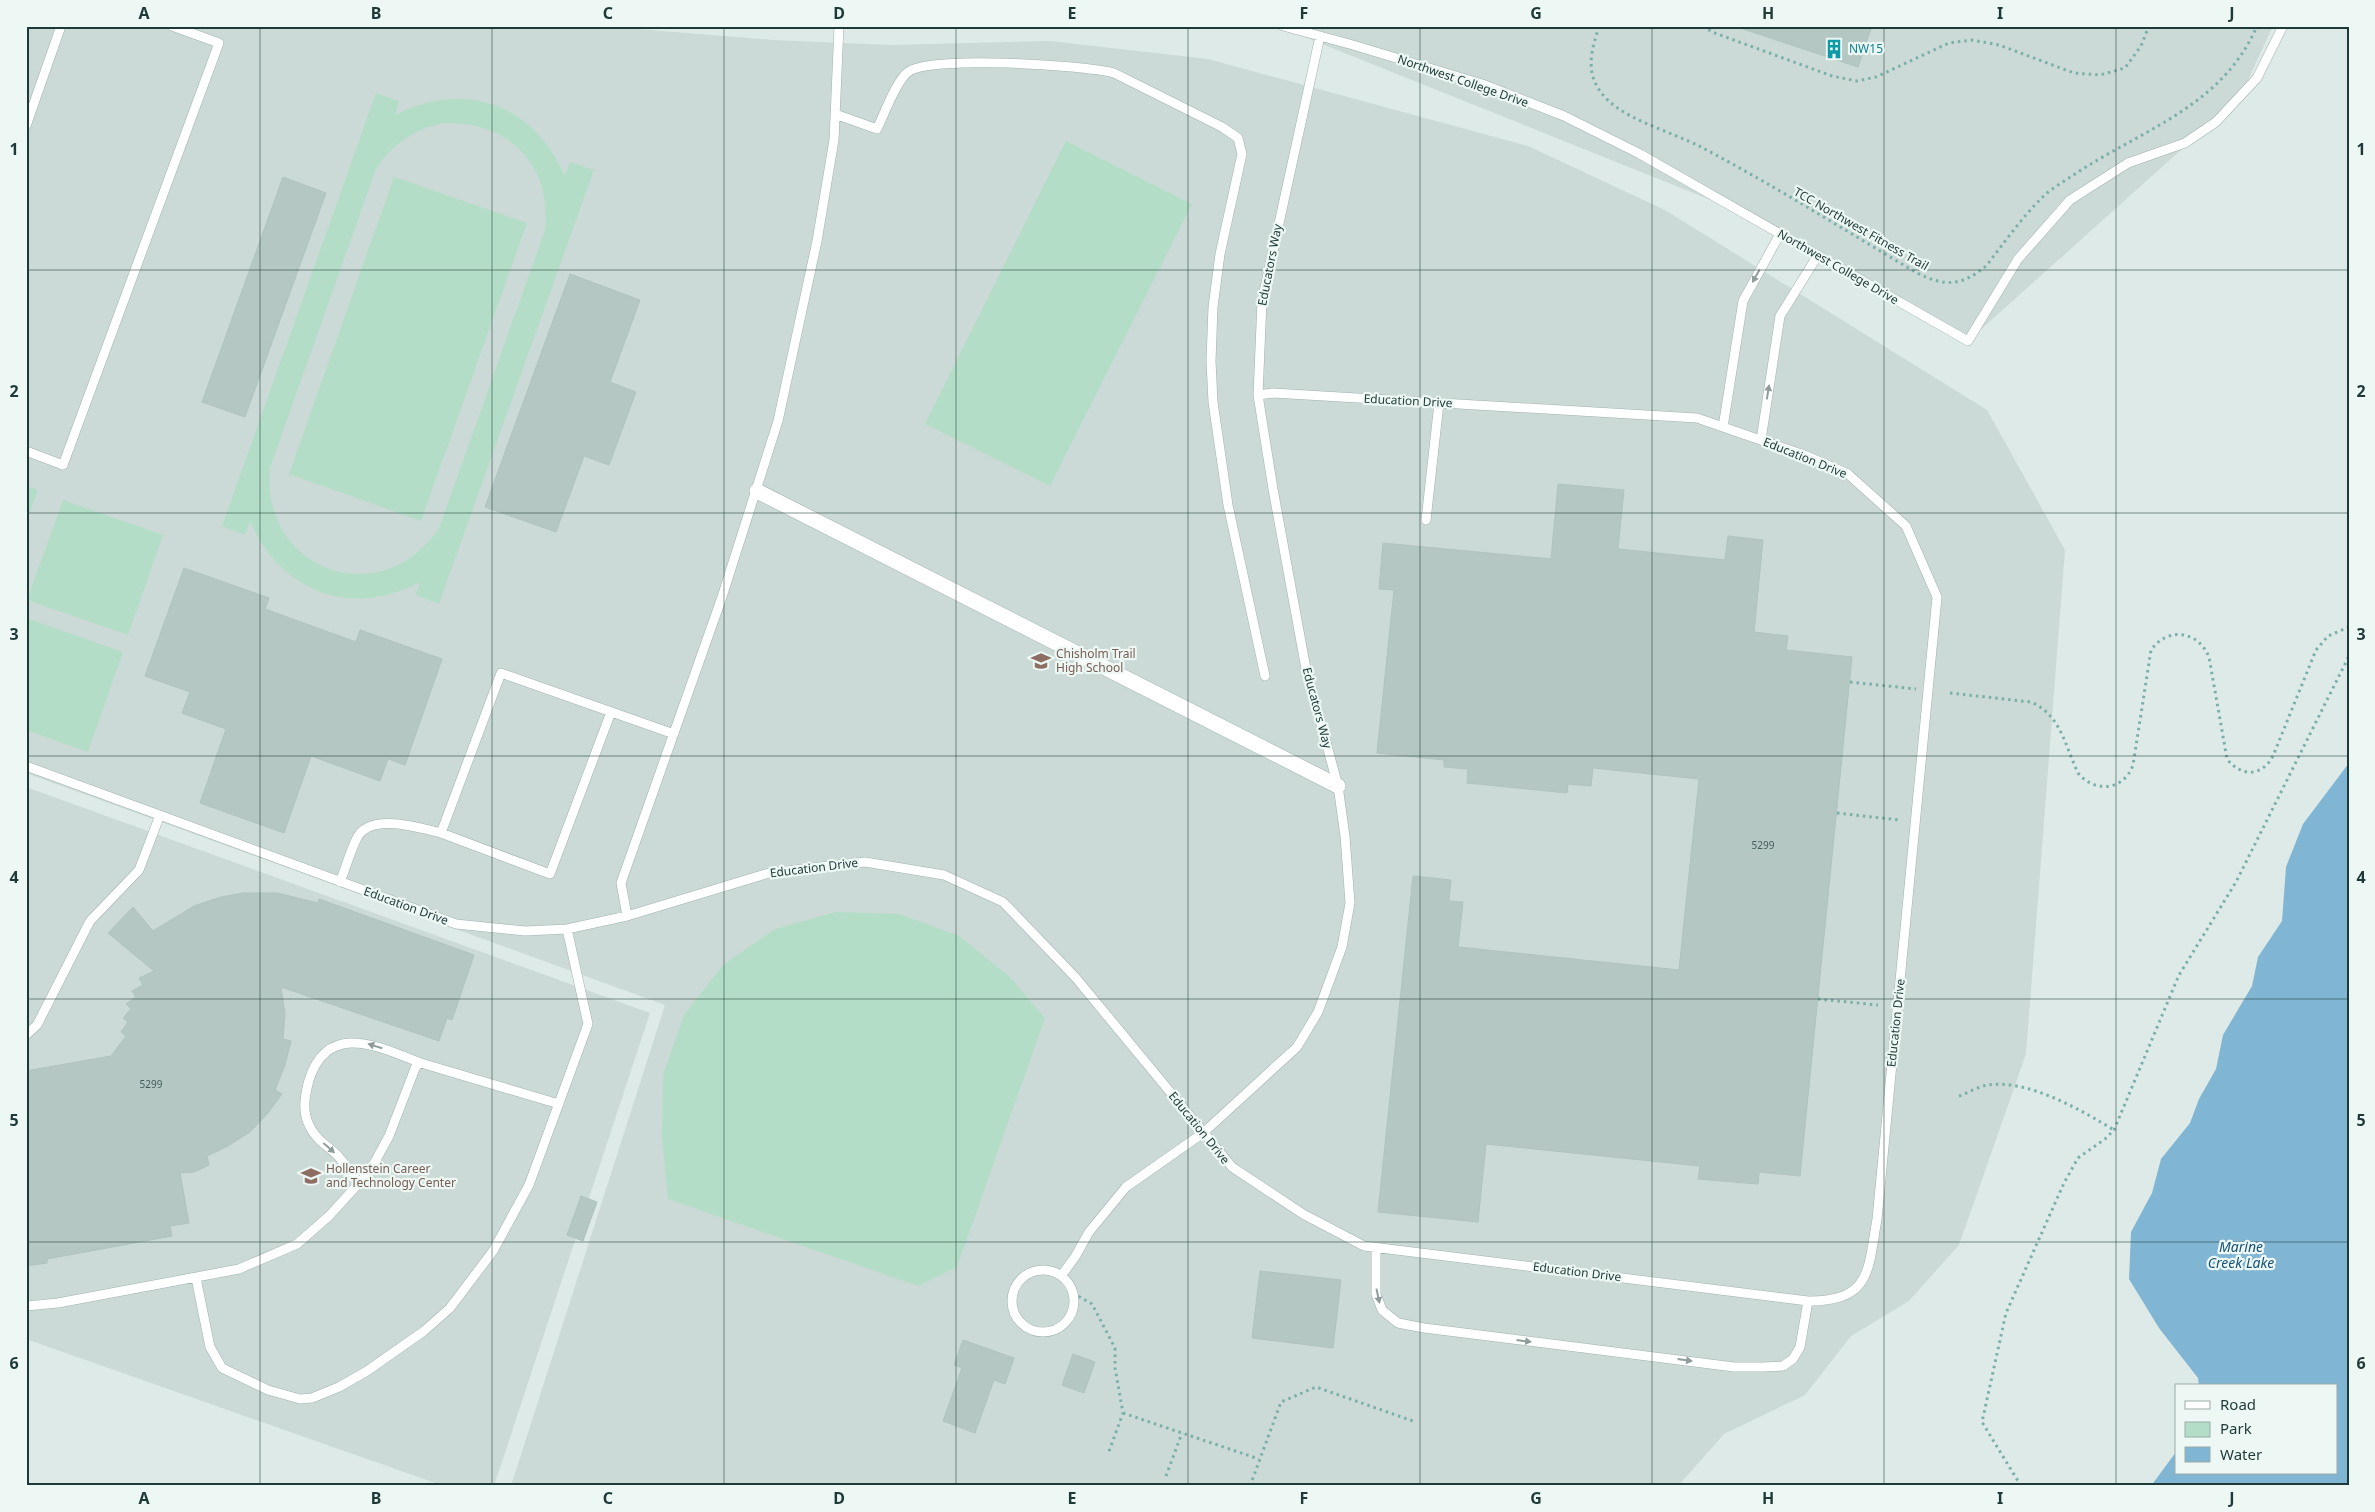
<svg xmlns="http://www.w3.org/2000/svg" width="2375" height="1512" font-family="'Noto Sans',sans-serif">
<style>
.built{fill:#cbdad6}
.green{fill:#b4ddc8;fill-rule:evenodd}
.water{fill:#80b5d3}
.building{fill:#b5c7c3;stroke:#afc3bf}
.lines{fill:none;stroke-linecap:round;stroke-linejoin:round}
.lane-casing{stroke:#a0b2af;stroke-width:10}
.street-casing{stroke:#a0b2af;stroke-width:16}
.path{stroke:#7bafaa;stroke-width:3;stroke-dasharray:2.5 4;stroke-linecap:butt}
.lane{stroke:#fff;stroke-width:9}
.street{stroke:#fff;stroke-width:15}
.oneway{fill:#8e9c9c}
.grid{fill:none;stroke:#1e3a38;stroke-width:1;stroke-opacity:0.55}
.labels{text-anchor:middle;stroke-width:4.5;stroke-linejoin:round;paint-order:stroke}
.number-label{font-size:10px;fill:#445d5b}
.culture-label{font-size:12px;fill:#0d838f;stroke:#edf7f4;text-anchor:start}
.street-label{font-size:12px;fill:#1e3a38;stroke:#edf7f4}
.education-label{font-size:12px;fill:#785e54;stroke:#edf7f4;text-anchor:start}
.water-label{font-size:14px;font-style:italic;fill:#165278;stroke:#edf7f4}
.neatline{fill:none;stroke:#1e3a38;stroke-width:2}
.grid-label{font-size:16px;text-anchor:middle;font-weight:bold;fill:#1e3a38}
</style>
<rect width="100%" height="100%" fill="#ddeae7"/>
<path class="built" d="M26,26H600L773,40L891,45L1050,41L1208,59L1528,146L1665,210L1987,410L2065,550L2026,1054L1959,1245L1909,1301L1851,1336L1805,1395L1724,1434L1678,1486H511L665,1005L26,773Z
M980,26H1142L1056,29Z
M1277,26H2273L2240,97L1968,341L1741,212Z
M26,787L650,1013L494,1486H444L26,1339Z"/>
<path class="green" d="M376,93L399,101L395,115C465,79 533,104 565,176L570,162L594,170L439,604L416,595L420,582C351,619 281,592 250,521L245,535L222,526ZM444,123C509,121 552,165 545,230L439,528C382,614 260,571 270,468L376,169C393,144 414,129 444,123Z
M1066,141L1192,204L1050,486L925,424Z
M394,177L527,223L421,521L289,474Z
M26,486L38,490L26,523Z
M63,500L163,535L128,635L27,600Z
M26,618L123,652L88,752L26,730Z
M836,912L900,914L959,936L1009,976L1045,1018L957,1267L918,1286L668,1199L662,1138L663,1075L684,1015L723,965L775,929Z"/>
<path class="water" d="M2349,763V1486H2151L2176,1452V1473H2336V1386H2199L2198,1378L2159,1328L2129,1279L2131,1232L2152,1193L2161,1159L2190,1123L2199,1099L2216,1069L2223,1035L2252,986L2258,957L2282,921L2286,867L2303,824Z"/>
<path class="building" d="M1744,26H1872L1858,67L1743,29Z
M283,177L326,193L245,417L202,402Z
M570,274L640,300L610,382L636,392L609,465L584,456L556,532L485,507Z
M1558,484L1624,490L1618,549L1725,560L1728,536L1763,540L1754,632L1788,636L1786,650L1852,657L1800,1176L1759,1172L1758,1184L1698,1179L1700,1166L1486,1144L1478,1222L1378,1212L1413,876L1451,880L1449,901L1463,902L1458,947L1679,970L1699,779L1593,768L1591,786L1568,784L1567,793L1467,783L1468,769L1444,767V760L1377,753L1394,590L1379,589L1383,543L1551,559Z
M184,568L269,598L265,609L356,642L360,630L442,659L405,765L388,759L380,781L311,756L284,833L200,803L226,729L182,713L190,692L145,676Z
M243,893H277L318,903L319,899L474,955L452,1020L447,1018L439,1041L281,987L285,1014L283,1039L291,1041L285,1065L275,1090L282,1094L268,1113L250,1132L228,1146L207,1156L209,1165L194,1172L180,1173L189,1223L170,1226L172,1236L47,1259V1263L26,1266V1071L111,1056L126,1036L121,1032L128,1022L123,1018L131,1009L126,1004L136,997L132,991L143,985L139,978L154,971L108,933L133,907L153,931L194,906L221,897Z
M581,1196L597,1202L583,1241L567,1235Z
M1260,1271L1341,1280L1333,1348L1252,1338Z
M963,1340L1014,1358L1005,1384L994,1380L975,1433L943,1421L962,1368L954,1365Z
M1073,1354L1095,1362L1084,1393L1062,1385Z"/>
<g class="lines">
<defs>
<path id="lane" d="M1283,26L1353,45L1482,84L1564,116L1640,154L1968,341L2018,259L2070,200L2128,163L2185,143L2216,122L2257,78L2283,26
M835,114L877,129C884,115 896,81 908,72C931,55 1083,65 1114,73L1222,127L1238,138L1242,154L1220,254L1213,307L1211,361L1213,402L1228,505L1265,676
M26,126L61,26
M1723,427L1743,301L1780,234
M1761,440L1780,316L1818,255
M26,451L63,465L219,43L172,26
M1426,520L1439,403
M26,766L456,924L525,931L567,929L627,916L769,873L865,862L944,875L1003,902L1076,978L1232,1167L1303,1214L1364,1246L1808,1301C1871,1302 1868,1270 1877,1219L1937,597L1906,526L1848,474L1804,455L1697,418L1273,393L1258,395
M441,833L550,874L611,712
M340,882C346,868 350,851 357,838C370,812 419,828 441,833L501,673L674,734
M627,916L621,883L722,597L778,421L817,241L834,140L839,26
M26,1035L37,1025L90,921L139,870L160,815
M359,1183C352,1174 345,1164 338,1156C328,1146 315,1139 309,1125C302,1111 305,1095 309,1080C328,1020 379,1047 421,1063
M1376,1247V1294L1382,1310L1398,1323L1424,1328L1734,1367H1763L1783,1366L1793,1359L1800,1347L1808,1301
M1012 1301a31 31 0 1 1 62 0a31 31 0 1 1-62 0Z
M1061,1276L1075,1257L1089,1232L1126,1187L1203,1133L1297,1047L1318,1012L1342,947L1350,903L1345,836L1338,786L1306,669L1273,489L1258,395L1262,301L1320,36
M196,1278L210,1347L222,1368L268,1390L300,1399L312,1398L339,1387L367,1371L424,1331L450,1308L493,1251L529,1185L588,1024L567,929
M26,1306L58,1303L239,1269L297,1244L329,1216L370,1171L389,1136L416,1066L421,1063L559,1104"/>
<path id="street" d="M757,491L1338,786"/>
</defs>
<use href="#lane" class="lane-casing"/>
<use href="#street" class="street-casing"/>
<path class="path" d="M1599,26C1592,49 1585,70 1600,91C1619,119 1671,131 1701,147C1775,186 1846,231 1917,273C1945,287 1962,286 1986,266C2005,242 2024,214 2047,193C2056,186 2066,180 2075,174C2143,129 2222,107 2257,26
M1703,26L1712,32L1832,76L1857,81L1876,77L1949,43L1972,40L1999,45L2074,73L2100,75L2125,68L2141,46L2149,26
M1850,682L1916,689
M1950,693L2031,702C2061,715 2065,746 2078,773C2094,793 2124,791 2133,765L2151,650C2167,627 2198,630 2209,657L2227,759C2241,777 2262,777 2273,756L2316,650L2328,636L2349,627
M1837,813L1899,820
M1818,999L1878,1005
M1959,1096C1968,1093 1979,1086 1988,1085C2028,1079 2081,1110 2114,1130
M1073,1293L1092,1304L1115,1348V1368L1123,1413L1108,1454
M1123,1413L1259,1459
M1166,1476L1182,1433
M1250,1486L1281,1402L1316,1387L1413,1421
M2021,1486L1982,1422L2006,1313L2064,1183L2078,1158L2105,1139L2114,1130L2179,975L2236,882L2349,656"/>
<use href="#lane" class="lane"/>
<use href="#street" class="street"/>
</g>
<defs><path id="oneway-solid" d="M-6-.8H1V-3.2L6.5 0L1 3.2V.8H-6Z" transform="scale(1.25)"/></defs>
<g class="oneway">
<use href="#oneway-solid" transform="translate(1756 276) rotate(119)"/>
<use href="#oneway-solid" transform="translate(1768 392) rotate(-81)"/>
<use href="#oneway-solid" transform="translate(375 1046) rotate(-162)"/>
<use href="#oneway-solid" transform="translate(329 1148) rotate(41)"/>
<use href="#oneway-solid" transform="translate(1378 1296) rotate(78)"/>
<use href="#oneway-solid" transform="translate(1524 1341) rotate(7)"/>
<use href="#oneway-solid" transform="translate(1685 1360) rotate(8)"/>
</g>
<path class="grid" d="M260,26V1486M492,26V1486M724,26V1486M956,26V1486M1188,26V1486M1420,26V1486M1652,26V1486M1884,26V1486M2116,26V1486M26,270H2349M26,513H2349M26,756H2349M26,999H2349M26,1242H2349"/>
<defs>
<symbol id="building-bare" viewBox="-9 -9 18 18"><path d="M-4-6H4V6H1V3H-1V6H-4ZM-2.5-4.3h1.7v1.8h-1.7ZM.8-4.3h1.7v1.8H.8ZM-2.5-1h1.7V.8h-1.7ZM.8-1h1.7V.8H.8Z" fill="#0f9aa8" stroke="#edf7f4" stroke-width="2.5" paint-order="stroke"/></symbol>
<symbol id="school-bare" viewBox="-9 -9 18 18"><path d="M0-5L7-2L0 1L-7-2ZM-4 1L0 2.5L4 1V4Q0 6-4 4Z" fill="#8d6e63" stroke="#edf7f4" stroke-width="2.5" paint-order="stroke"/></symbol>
</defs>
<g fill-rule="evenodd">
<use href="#building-bare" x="1820" y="35" width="28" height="28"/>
<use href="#school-bare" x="1027" y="647" width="28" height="28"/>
<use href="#school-bare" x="297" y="1162" width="28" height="28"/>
</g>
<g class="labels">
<g class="number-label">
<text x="1763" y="849">5299</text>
<text x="151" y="1088">5299</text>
</g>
<g class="culture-label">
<text x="1849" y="53">NW15</text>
</g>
<g class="street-label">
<text transform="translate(1463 81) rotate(19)" y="4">Northwest College Drive</text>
<text transform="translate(1861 229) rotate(30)" y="4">TCC Northwest Fitness Trail</text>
<text transform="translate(1270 265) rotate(-79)" y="4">Educators Way</text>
<text transform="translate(1838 267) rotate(30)" y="4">Northwest College Drive</text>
<text transform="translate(1408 401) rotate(3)" y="4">Education Drive</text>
<text transform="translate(1805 458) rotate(22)" y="4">Education Drive</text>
<text transform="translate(1317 708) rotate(75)" y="4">Educators Way</text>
<text transform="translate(814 868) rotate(-7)" y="4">Education Drive</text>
<text transform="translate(406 906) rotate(20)" y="4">Education Drive</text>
<text transform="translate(1896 1023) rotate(-84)" y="4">Education Drive</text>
<text transform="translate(1199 1128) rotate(51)" y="4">Education Drive</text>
<text transform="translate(1577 1272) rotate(7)" y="4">Education Drive</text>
</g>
<g class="education-label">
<text x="1056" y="658">Chisholm Trail<tspan x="1056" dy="14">High School</tspan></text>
<text x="326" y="1173">Hollenstein Career<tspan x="326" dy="14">and Technology Center</tspan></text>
</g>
<g class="water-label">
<text x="2241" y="1252">Marine<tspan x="2241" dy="16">Creek Lake</tspan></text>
</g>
</g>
<rect width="2375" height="1512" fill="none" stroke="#edf7f4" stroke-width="55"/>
<rect x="2175" y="1384" width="162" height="90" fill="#edf7f4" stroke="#9aaba9"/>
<rect x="2185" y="1401" width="25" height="8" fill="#ffffff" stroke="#9aaba9"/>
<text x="2220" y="1410" font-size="15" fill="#1e3a38">Road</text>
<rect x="2185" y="1422" width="25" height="15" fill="#b4ddc8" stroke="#9aaba9"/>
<text x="2220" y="1434" font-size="15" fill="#1e3a38">Park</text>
<rect x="2185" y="1447" width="25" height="15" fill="#80b5d3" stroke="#9aaba9"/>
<text x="2220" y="1460" font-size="15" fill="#1e3a38">Water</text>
<rect x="28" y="28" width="2320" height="1456" class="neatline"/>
<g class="grid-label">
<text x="144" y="19">A</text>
<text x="376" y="19">B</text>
<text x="608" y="19">C</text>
<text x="839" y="19">D</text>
<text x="1072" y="19">E</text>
<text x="1304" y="19">F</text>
<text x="1536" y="19">G</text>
<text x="1768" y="19">H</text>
<text x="2000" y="19">I</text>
<text x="2232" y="19">J</text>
<text x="14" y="155">1</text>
<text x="2361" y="155">1</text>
<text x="14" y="397">2</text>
<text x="2361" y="397">2</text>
<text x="14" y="640">3</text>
<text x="2361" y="640">3</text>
<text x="14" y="883">4</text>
<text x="2361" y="883">4</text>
<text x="14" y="1126">5</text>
<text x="2361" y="1126">5</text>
<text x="14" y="1369">6</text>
<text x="2361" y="1369">6</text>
<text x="144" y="1504">A</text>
<text x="376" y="1504">B</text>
<text x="608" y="1504">C</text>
<text x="839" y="1504">D</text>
<text x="1072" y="1504">E</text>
<text x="1304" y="1504">F</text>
<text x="1536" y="1504">G</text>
<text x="1768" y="1504">H</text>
<text x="2000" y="1504">I</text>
<text x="2232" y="1504">J</text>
</g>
</svg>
